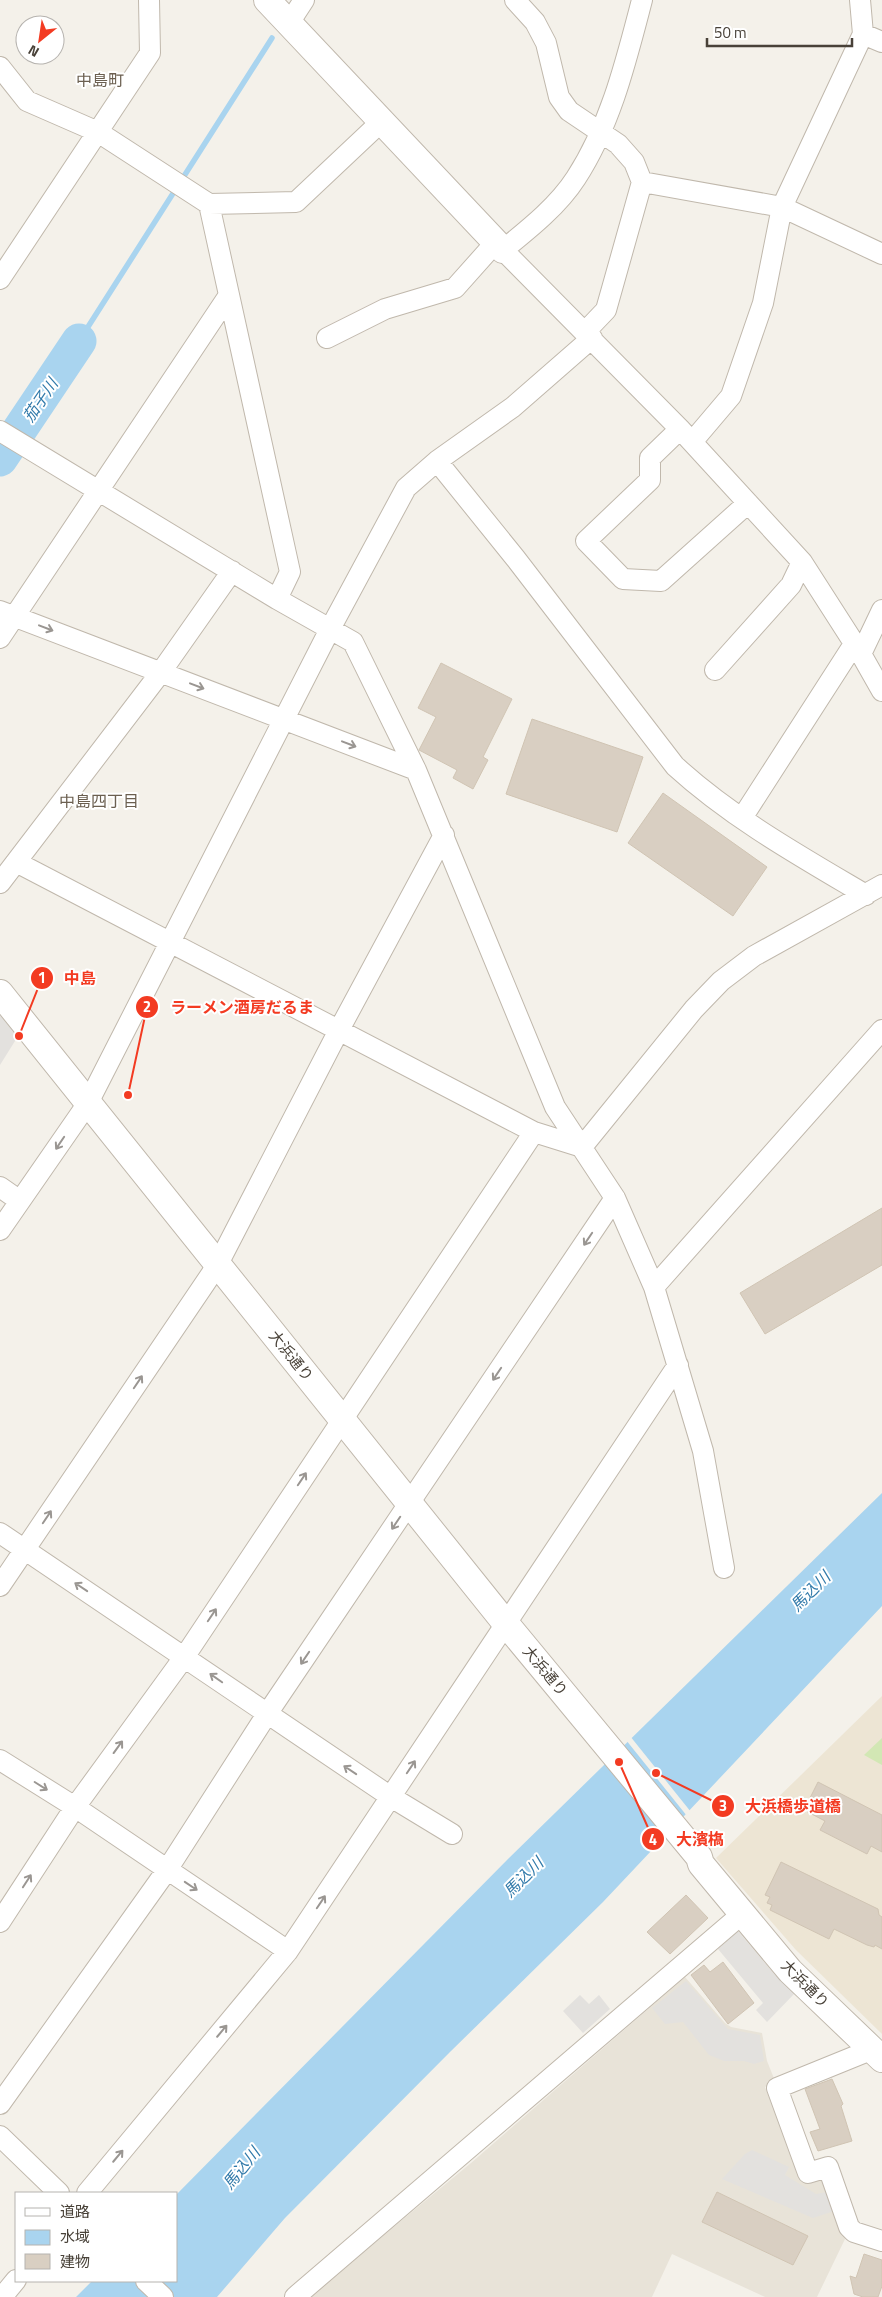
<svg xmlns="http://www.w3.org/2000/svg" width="882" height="2297" font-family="'Titillium Web','Noto Sans JP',sans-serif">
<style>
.residential{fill:#e8e3d8}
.education{fill:#ede5d4}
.green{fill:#d2e7b4}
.parking{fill:#e3e1de}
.water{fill:#a9d4ef}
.pier{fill:#f4f1ea}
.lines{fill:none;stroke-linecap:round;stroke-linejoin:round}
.stream{stroke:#a9d4ef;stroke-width:5.5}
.river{stroke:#a9d4ef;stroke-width:35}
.building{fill:#d9cfc2;stroke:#d0c4b3}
.minor-casing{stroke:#c0b8ac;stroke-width:22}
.tertiary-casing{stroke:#c0b8ac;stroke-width:28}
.minor{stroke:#fff;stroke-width:20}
.tertiary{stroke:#fff;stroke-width:26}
.oneway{stroke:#9a9692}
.labels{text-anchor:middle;stroke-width:4;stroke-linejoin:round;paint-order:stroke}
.street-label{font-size:15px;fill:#484138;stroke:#fff}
.neighbourhood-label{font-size:16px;fill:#6b5f50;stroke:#fff}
.water-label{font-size:16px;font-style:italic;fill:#317aaa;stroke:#fff}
.leader{fill:none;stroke:#f33b22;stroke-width:2}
.callout-dot{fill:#f33b22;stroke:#fff;stroke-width:2}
.mark-label{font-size:15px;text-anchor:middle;font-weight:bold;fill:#fff}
.callout-label{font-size:16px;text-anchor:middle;font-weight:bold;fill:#f33b22;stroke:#fff;stroke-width:4;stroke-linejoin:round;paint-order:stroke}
</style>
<rect width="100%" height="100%" fill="#f4f1ea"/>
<path class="residential" d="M685,1977L725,2023L731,2027L762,2033L767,2061L775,2081L765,2087L803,2182L823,2177L845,2239L817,2297H765L672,2254L652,2297H309L471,2163Z"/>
<path class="education" d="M882,1696V2034L796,1950L716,1858Z"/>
<path class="green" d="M882,1738V1765L864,1755Z"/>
<path class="parking" d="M0,1009L20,1033L0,1065Z
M738,1931L775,1975L795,1993L767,2022L756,2010L763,2003L718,1949Z
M686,1981L728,2029L760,2035L764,2061L754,2064L744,2061H724L709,2055L683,2022L665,2024L652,2008Z
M580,1995L589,2004L599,1995L610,2009L583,2033L563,2011Z
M752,2150L789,2167L785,2175L816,2194L827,2192L834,2211L813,2218L722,2179L745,2154Z"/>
<path class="water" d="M882,1493V1606L603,1902L450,2052L285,2218L217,2297H76L92,2281H176V2195L508,1859Z"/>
<path class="pier" d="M630,1736L691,1812L687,1816L626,1740Z"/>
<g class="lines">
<path class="stream" d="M79,341L272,38"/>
<path class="river" d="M0,459L79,341"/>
</g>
<path class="building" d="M441,663L512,699L483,757L488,760L473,789L453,778L457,770L419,750L436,717L418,708Z
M532,719L643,757L617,832L506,794Z
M663,793L767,867L733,916L628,843Z
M882,1208V1265L765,1334L740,1293Z
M818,1782L882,1815V1852L871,1846L867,1854L820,1830L825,1821L804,1810Z
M781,1862L878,1909L879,1915L882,1917V1949L875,1945L874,1947L867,1945L834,1929L829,1939L770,1910L772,1905L767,1903L770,1897L765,1895Z
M686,1895L708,1918L670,1954L647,1932Z
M723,1962L754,2003L728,2024L691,1975L704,1965L710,1972Z
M832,2079L843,2104L841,2106L852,2141L818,2151L810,2132L820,2129L805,2089Z
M717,2192L808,2236L793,2265L702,2222Z
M864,2254L882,2260V2286L878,2297H863L854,2294L850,2276L856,2278Z"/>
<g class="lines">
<defs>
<path id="minor" d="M515,0L535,22L546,43L559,97L569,111L618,144L634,162L642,182
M642,0C626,61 611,124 576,178C558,206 529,229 503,250L680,429L802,562L861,654L882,691
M289,23L304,0
M863,34L882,42
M0,67L27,101L98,132L209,204L290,572L277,599
M209,204L296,202L382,121
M0,279L150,53L149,0
M585,332L606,310L642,182L782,207L882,254
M327,338L385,309L455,288L496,242
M680,429L650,458V480L586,541L623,579L661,581L748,503
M0,431L277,599L353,642L416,770L555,1107L615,1198L654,1287L703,1451L724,1568
M692,442L731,396L763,303L782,207L863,34L860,0
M437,461L516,559L675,766C732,818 800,856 866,895
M0,611L416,770
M0,638L229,295
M861,654L882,610
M715,670L791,585L802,562
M742,818L854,644
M16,862L534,1132L582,1147
M0,883L161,672L232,571
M582,1147L694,1009L721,981L754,956L882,885
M0,1187L20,1201
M0,1230L88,1103L330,629L406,488L437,461L513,407L592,338
M654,1287L882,1030
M0,1533L391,1797L452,1834
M0,1586L218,1264L339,1030L444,835
M0,1760L75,1807L288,1951
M0,1922L75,1807L185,1656L534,1132
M873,2049L777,2088L808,2173L828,2167L849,2227L854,2232L882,2241
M0,2104L167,1870L267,1714L615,1198
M0,2136L59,2193
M87,2193L288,1951L678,1365
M146,2281L163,2297
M2,2297L16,2280
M295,2297C445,2170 592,2041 742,1914"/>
<path id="tertiary" d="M267,0L503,250
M0,993L507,1625L699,1857L701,1864L790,1971L882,2059"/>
</defs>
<use href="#minor" class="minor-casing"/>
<use href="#tertiary" class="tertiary-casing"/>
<use href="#minor" class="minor"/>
<use href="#tertiary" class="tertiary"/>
</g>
<defs><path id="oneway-shaft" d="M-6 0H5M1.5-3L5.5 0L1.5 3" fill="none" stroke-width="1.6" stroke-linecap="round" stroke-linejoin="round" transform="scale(1.25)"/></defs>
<g class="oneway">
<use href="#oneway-shaft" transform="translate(46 628) rotate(21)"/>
<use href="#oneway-shaft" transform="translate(197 686) rotate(21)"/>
<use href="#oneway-shaft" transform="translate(349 744) rotate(21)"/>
<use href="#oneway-shaft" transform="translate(60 1143) rotate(124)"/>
<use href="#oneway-shaft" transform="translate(588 1239) rotate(124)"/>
<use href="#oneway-shaft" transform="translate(497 1374) rotate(124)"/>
<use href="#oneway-shaft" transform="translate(138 1382) rotate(-56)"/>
<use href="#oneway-shaft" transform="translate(302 1479) rotate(-56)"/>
<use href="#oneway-shaft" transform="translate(47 1517) rotate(-56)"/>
<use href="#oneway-shaft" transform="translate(396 1523) rotate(124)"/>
<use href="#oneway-shaft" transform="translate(81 1587) rotate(-146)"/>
<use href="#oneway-shaft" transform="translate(212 1615) rotate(-56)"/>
<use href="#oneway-shaft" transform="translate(305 1658) rotate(124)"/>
<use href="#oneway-shaft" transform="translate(216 1678) rotate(-145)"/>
<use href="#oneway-shaft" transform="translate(118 1747) rotate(-54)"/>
<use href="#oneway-shaft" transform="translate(411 1767) rotate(-56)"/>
<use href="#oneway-shaft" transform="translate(350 1770) rotate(-146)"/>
<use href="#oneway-shaft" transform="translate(41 1786) rotate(32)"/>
<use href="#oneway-shaft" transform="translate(27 1881) rotate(-57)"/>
<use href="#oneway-shaft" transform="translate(191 1886) rotate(34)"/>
<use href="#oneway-shaft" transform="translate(321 1902) rotate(-56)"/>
<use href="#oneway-shaft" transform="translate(222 2031) rotate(-50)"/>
<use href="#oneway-shaft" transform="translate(118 2156) rotate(-50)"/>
</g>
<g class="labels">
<g class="street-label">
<text transform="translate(291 1356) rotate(51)" y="5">大浜通り</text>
<text transform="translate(545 1671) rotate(50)" y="5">大浜通り</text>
<text transform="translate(805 1984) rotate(45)" y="5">大浜通り</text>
</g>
<g class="neighbourhood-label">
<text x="100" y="86">中島町</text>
<text x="99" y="807">中島四丁目</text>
</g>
<g class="water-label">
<text transform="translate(40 400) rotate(-56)" y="6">茄子川</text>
<text transform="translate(810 1591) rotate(-45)" y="6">馬込川</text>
<text transform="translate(523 1877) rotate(-45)" y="6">馬込川</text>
<text transform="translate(241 2168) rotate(-51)" y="6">馬込川</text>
</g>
</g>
<path class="leader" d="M19 1036L42 978M128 1095L147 1007M656 1773L723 1806M619 1762L653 1839"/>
<g class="callout-dot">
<circle cx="19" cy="1036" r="5"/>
<circle cx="128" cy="1095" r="5"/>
<circle cx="656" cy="1773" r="5"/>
<circle cx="619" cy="1762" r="5"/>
<circle cx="42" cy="978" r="12"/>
<circle cx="147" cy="1007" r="12"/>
<circle cx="723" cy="1806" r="12"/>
<circle cx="653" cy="1839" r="12"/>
</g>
<g class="mark-label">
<text x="42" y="983">1</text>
<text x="147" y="1012">2</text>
<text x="723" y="1811">3</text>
<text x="653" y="1845">4</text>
</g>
<g class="callout-label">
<text x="80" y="984">中島</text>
<text x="242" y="1013">ラーメン酒房だるま</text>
<text x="793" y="1812">大浜橋歩道橋</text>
<text x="700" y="1845">大濱𣘺</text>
</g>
<rect x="15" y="2192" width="162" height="90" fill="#ffffff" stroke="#b6b3af"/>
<rect x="25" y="2208" width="25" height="8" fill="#ffffff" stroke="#b6b3af"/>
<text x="60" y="2217" font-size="15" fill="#484138">道路</text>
<rect x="25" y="2230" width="25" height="15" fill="#a9d4ef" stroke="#b6b3af"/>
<text x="60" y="2242" font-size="15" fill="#484138">水域</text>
<rect x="25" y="2254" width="25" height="15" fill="#d9cfc2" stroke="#b6b3af"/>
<text x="60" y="2267" font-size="15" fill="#484138">建物</text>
<g transform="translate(40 40) rotate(210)"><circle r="24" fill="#ffffff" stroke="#b6b3af"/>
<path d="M0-4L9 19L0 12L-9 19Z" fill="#f33b22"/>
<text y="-8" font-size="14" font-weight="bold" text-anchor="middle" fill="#484138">N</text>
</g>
<path d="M707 38v8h145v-8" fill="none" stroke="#484138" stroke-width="2.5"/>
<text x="714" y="38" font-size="15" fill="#484138" stroke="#ffffff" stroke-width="4" paint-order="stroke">50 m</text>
</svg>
